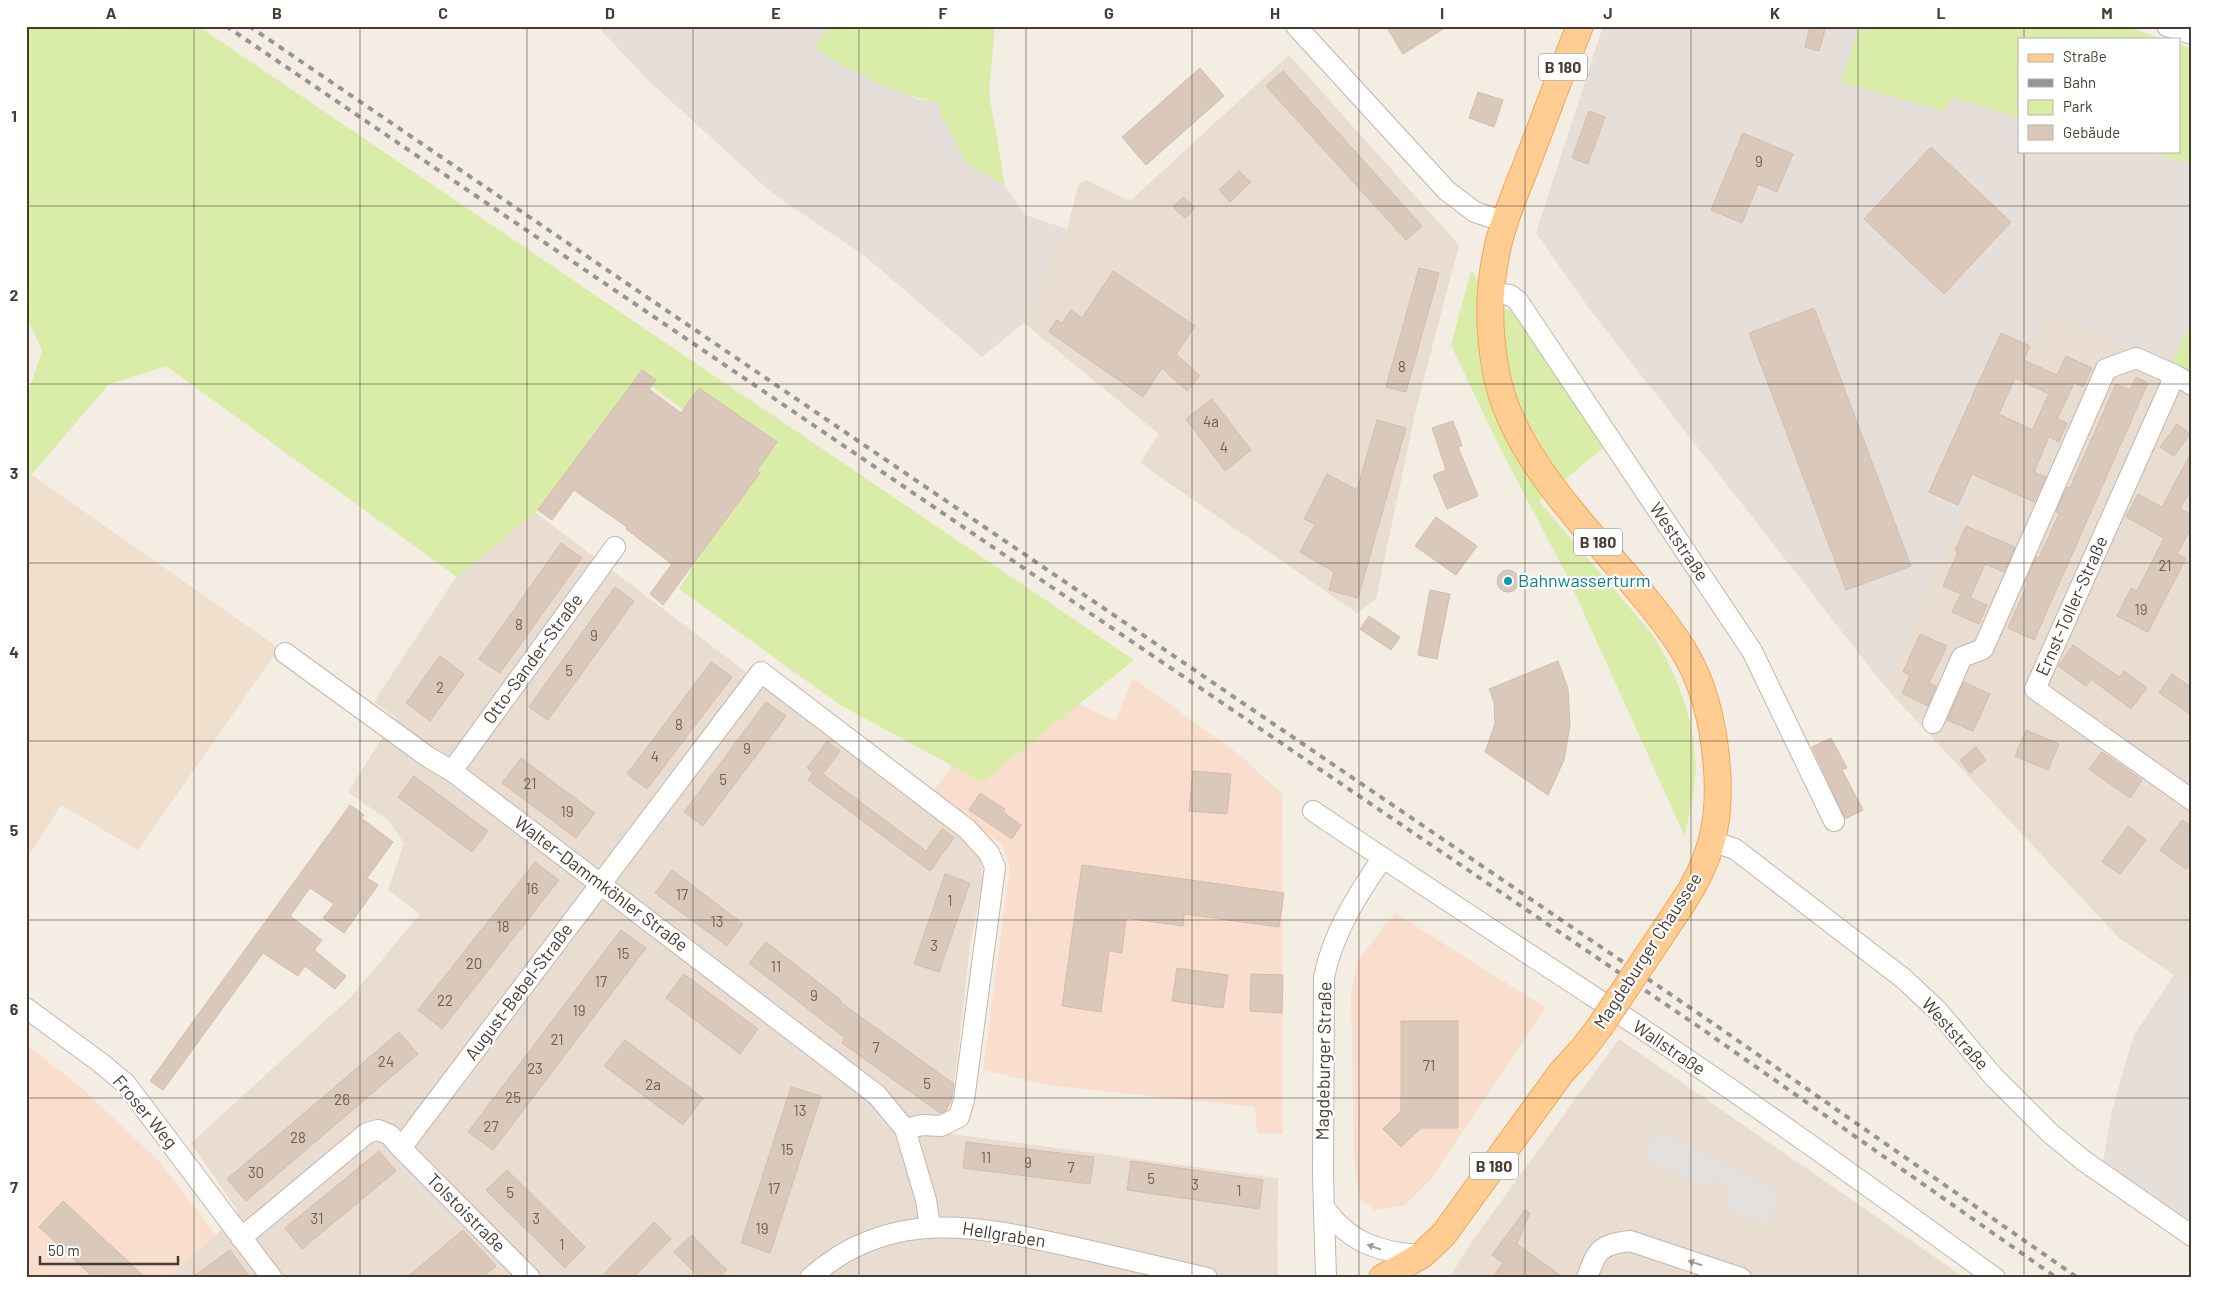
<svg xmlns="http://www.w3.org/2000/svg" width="2218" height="1304" font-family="Barlow,sans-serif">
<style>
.residential{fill:#e9ddd2}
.commercial{fill:#f9decd}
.industrial{fill:#e6ded9}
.education{fill:#efdfcc}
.green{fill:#daeda8}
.parking{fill:#e4e0dd}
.building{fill:#dac9bb;stroke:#d3bcab;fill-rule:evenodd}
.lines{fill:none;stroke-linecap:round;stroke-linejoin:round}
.minor-casing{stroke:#c4b5a9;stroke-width:22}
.major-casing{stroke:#f0a756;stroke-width:28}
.minor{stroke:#fff;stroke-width:20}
.major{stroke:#ffcd92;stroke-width:26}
.rail{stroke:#959595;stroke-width:4;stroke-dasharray:6 6;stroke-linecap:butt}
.major-bridge-casing{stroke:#f0a756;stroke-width:28;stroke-linecap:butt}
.major-bridge{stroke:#ffcd92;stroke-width:26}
.oneway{fill:#a39e99}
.grid{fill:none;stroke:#473c33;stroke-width:1;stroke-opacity:0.55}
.culture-dot{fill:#0f9aa8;stroke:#fff;stroke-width:2}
.labels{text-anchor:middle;stroke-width:4.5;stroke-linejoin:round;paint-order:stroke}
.number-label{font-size:15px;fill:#6c5f55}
.shield{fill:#fff;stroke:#7e7670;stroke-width:1}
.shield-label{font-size:16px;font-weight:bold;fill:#473c33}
.street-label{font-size:18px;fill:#473c33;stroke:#fff}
.culture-label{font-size:18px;fill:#0d838f;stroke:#fff;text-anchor:start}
.neatline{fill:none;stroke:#473c33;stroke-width:2}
.grid-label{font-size:16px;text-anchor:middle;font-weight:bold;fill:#473c33}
</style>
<rect width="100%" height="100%" fill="#f4ede4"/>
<path class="residential" d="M1289,55L1459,245L1417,405L1376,599L1357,613L1140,463L1159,434L1024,323L1067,229L1078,185L1086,180L1130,201Z
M2049,314L2192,374V983L2174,975L2119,938L1886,688Z
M519,500L963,836L982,861V885L970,945L957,1062L945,1133L1278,1178L1277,1278H171L175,1271L216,1235L238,1211L191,1143L351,997L420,914L388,890L404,843L389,821L348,792L395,717L374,702L452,583Z
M1619,1039L1965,1278H1449L1473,1240Z"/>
<path class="commercial" d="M1133,678L1241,756L1282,794L1283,1134L1257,1133L1255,1107L1046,1085L983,1070L1010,866L1001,844L931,794L962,752L1049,690L1115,721Z
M1395,913L1546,1008L1430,1180L1404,1206L1375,1210L1360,1200L1354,1162L1351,994L1357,961Z
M26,1045L77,1084L159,1161L216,1235L175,1271L171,1278H26Z"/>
<path class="industrial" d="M597,26H831L814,48L917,99L938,102L943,119L967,163L1005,186L1025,215L1067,229L1024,323L982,357L866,257L772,193L648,80Z
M1603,26H1860L1841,81L1952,98L2019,117V151H2144L2192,164V320L2171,365L2049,314L1886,688L1591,311L1536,233Z
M2174,975L2192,983V1223L2103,1162L2112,1110L2134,1035Z"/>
<path class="education" d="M32,475L279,648L138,850L61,805L26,860V482Z"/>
<path class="green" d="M26,26H198L1134,660L982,782L840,705L679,589L758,466L638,376L541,508L457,577L166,366L109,384L26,481V400L42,350L26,316Z
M831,26H995L989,93L1005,186L967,163L943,119L938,102C894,95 851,71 814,48Z
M1860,26H2126L2163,39H2019V117L1952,98L1944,111L1841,82Z
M2179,44L2192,48V164L2144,151H2179Z
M1471,270L1496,309L1515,310L1603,448L1539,501L1653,635C1679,678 1699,730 1695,780C1693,799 1688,818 1685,837L1568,578L1496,440L1451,345Z
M2192,320V374L2171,365Z"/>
<path class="parking" d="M1657,1130L1781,1192L1766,1225L1723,1207L1730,1188L1710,1178L1705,1187L1644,1158Z"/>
<path class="building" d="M1386,26H1448L1403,54Z
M1810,26H1826L1819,51L1805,47Z
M1200,68L1224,96L1146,165L1122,137Z
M1283,71L1422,226L1406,240L1266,86Z
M1478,92L1503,100L1494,127L1469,118Z
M1589,111L1605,117L1588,164L1572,158Z
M1743,133L1793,154L1777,192L1758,184L1742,223L1711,210Z
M1931,147L2011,222L1944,294L1864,219Z
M1239,171L1251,182L1230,202L1219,190Z
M1183,197L1195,208L1185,218L1173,207Z
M1419,268L1439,273L1406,392L1386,387Z
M1113,271L1195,326L1176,354L1200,376L1187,391L1162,368L1143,397L1049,332L1057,320L1062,323L1071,310L1082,318Z
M1814,308L1911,566L1846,590L1749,333Z
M2001,333L2030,346L2024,360L2057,375L2066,356L2092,368L2083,387L2074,383L2057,419L2067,423L2059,442L2049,437L2034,472L2046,477L2034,502L1972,474L1958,505L1929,492ZM2015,378L2049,394L2032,430L1999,414Z
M642,370L656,380L649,389L681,413L699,388L777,442L757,471L760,473L663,605L650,594L672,564L626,529L627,527L574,490L552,520L538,510Z
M2136,377L2148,383L2034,640L2008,628L2028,583L2025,582L2036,557L2039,558L2058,516L2059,513L2056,512L2067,487L2070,488L2116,384L2130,390Z
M1212,399L1251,450L1225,471L1186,419Z
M1377,420L1406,428L1358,598L1329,590L1334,572L1300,552L1315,524L1304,519L1327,474L1357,490Z
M1453,421L1462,446L1458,447L1478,496L1447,509L1433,475L1446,470L1432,428Z
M2177,424L2190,434L2174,456L2160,447Z
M2192,451V487L2180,509L2192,515V526L2177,554L2186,558L2148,632L2117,616L2131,588L2137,591L2164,538L2126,517L2138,494L2162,507Z
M1436,517L1477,546L1456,575L1415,546Z
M1966,526L2015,547L2004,572L1985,564L1970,598L1987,605L1979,624L1952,612L1961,594L1943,586L1958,552L1955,550Z
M561,543L582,558L500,673L479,659Z
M1497 581a11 11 0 1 1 22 0a11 11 0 1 1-22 0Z
M615,587L634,601L548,720L529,707Z
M1430,590L1450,594L1437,659L1418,655Z
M1369,616L1400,637L1391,650L1360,629Z
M1920,634L1947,646L1929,683L1936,686L1928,706L1902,693L1910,675L1903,672Z
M2073,645L2119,677L2124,671L2147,688L2131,709L2091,679L2086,686L2058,666Z
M440,656L464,674L430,721L406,703Z
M1558,661L1568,689L1570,725L1564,760L1548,795L1485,752L1495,724L1494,702L1489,689Z
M711,662L732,677L647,789L627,774Z
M2172,674L2192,688V715L2159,693Z
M1964,682L1990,694L1973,731L1947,720Z
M766,702L786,716L703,826L684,812Z
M2026,730L2059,744L2048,770L2015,756Z
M1831,738L1847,768L1842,770L1863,810L1845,819L1812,747Z
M827,741L840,751L823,774L926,851L942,829L954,838L930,871L808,780L813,773L807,768Z
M1976,747L1986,760L1970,773L1960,760Z
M2102,752L2142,780L2130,798L2089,769Z
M521,758L595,813L576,838L502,783Z
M1193,771L1231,774L1227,814L1189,811Z
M414,776L488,831L472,852L398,797Z
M980,793L1005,809L1003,812L1021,825L1012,839L969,810Z
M350,805L364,815L361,818L393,842L367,878L378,885L344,933L323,918L334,904L310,888L290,916L322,940L314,950L346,976L335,989L305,966L298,976L263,953L163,1090L150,1081Z
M2182,820L2192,826V861L2186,869L2160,850Z
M2128,826L2146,840L2120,874L2102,862Z
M535,862L559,880L442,1029L418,1010Z
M1082,865L1284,893L1279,927L1184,914L1183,926L1126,918L1122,953L1109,951L1101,1012L1062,1006Z
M672,870L743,924L727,946L655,893Z
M945,874L970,883L939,972L914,964Z
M621,930L646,948L493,1150L468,1132Z
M766,942L841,1000L840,1002L954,1084L951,1102L945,1111L940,1113L842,1043L845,1038L749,963Z
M1177,968L1228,975L1223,1008L1172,1001Z
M684,974L758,1029L740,1054L666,998Z
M1251,974L1283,975L1282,1013L1250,1011Z
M1401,1021H1458V1128H1421L1401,1147L1383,1129L1401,1111Z
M399,1032L418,1054L246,1201L227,1179Z
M625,1040L703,1098L683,1125L604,1066Z
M791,1087L821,1096L770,1253L741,1243Z
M966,1142L1094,1157L1090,1184L963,1168Z
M379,1151L396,1171L302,1249L285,1228Z
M1131,1161L1263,1180L1259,1209L1127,1190Z
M507,1170L585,1247L565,1268L486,1190Z
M63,1201L146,1278H94L39,1227Z
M1525,1210L1530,1213L1517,1244L1564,1278H1492L1503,1263L1492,1255Z
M654,1222L671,1239L633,1278H600Z
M463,1230L496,1266L482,1278H406Z
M692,1235L727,1270L719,1278H700L674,1252Z
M230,1250L250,1278H191Z"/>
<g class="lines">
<defs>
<path id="minor" d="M1296,26L1447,191L1475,212L1505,222
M2167,26L2192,34
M1491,293L1510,295L1518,301L1752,651L1834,821
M2175,375L2035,689L2192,800
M285,653L428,757L452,771L877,1095L905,1129L926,1200L930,1227
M1933,723L1962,657L1983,649L2106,369L2136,358L2175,375L2192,385
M452,771L615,547
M1313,811C1406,874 1500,935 1594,997C1730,1086 1863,1182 1995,1278
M1712,841L1735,849L1904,979L1937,1010L1993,1076L2050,1133L2084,1161L2192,1236
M26,1008L101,1063L126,1084L272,1278
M401,1148L530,1278
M1324,1207C1349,1243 1381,1253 1422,1255
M241,1238L367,1133L378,1130L390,1135L401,1148L761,672L967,829L989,853L995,867L964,1100L959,1117L941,1126L922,1125L905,1129
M810,1278C889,1206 979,1226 1073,1247C1118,1257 1163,1268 1207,1278
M1326,1278L1323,1175L1324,977C1333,933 1357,895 1382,859
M1587,1278C1597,1250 1599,1245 1630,1241L1741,1278"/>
<path id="major" d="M1580,26C1562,70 1546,114 1529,158C1517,190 1502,222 1496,255C1488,293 1489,334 1496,372C1515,476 1626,560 1682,648C1705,684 1714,727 1717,769C1721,822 1711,862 1680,907
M1382,1278L1422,1255L1444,1234L1561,1073L1582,1050L1599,1028"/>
</defs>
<use href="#minor" class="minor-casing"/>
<use href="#major" class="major-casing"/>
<use href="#minor" class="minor"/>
<use href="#major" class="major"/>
<path class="rail" d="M226,26L1702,1029L2057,1278
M249,26L1714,1024L2078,1278"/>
<defs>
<path id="major-bridge" d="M1599,1028L1680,907"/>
</defs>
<use href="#major-bridge" class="major-bridge-casing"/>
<use href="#major-bridge" class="major-bridge"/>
</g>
<defs><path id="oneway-solid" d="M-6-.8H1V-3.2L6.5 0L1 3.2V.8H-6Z" transform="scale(1.25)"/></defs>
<g class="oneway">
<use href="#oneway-solid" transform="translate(1374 1247) rotate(-160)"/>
<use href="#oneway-solid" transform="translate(1695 1263) rotate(-162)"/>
</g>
<path class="grid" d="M194,26V1278M360,26V1278M527,26V1278M693,26V1278M859,26V1278M1026,26V1278M1192,26V1278M1359,26V1278M1525,26V1278M1691,26V1278M1858,26V1278M2024,26V39M2024,151V1278M26,206H2192M26,384H2192M26,563H2192M26,741H2192M26,920H2192M26,1098H2192"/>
<circle class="culture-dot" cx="1508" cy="581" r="5"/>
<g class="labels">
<g class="number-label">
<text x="1759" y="167">9</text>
<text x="1402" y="372">8</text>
<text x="1211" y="427">4a</text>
<text x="1224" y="453">4</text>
<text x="2165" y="571">21</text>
<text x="2141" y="615">19</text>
<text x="519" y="630">8</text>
<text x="594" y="641">9</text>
<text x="569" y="676">5</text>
<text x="440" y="693">2</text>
<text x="679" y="730">8</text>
<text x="747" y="754">9</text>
<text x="655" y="762">4</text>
<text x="723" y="785">5</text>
<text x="530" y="789">21</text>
<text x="567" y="817">19</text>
<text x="532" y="894">16</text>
<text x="682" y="900">17</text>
<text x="950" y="906">1</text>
<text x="717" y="927">13</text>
<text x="503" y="932">18</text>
<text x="934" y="951">3</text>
<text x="623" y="959">15</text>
<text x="474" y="969">20</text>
<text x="776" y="972">11</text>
<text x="601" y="987">17</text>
<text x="814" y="1001">9</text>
<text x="445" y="1006">22</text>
<text x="579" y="1016">19</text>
<text x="557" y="1045">21</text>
<text x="876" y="1053">7</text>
<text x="386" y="1067">24</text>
<text x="1429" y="1071">71</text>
<text x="535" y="1074">23</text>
<text x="927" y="1089">5</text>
<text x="653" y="1090">2a</text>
<text x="513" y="1103">25</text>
<text x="342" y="1105">26</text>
<text x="800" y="1116">13</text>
<text x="491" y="1132">27</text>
<text x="298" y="1143">28</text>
<text x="787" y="1155">15</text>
<text x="986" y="1163">11</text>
<text x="1028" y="1168">9</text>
<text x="1071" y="1173">7</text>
<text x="256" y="1178">30</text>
<text x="1151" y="1184">5</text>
<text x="1195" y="1190">3</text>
<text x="774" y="1194">17</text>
<text x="1239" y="1196">1</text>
<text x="510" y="1198">5</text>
<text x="317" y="1224">31</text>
<text x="536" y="1224">3</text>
<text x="762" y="1234">19</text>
<text x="562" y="1250">1</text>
</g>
<g class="shield">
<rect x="1539" y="53.5" width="48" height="27" rx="4"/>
<rect x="1574" y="528.5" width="48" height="27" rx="4"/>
<rect x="1470" y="1152.5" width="48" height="27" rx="4"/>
</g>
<g class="shield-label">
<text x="1563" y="73">B 180</text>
<text x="1598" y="548">B 180</text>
<text x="1494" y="1172">B 180</text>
</g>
<g class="street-label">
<text transform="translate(1679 542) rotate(56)" y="6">Weststraße</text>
<text transform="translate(2072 606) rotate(-66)" y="6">Ernst-Toller-Straße</text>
<text transform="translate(533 659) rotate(-54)" y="6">Otto-Sander-Straße</text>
<text transform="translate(601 884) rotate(37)" y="6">Walter-Dammköhler Straße</text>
<text transform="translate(1648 951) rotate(-57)" y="6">Magdeburger Chaussee</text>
<text transform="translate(519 992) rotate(-53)" y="6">August-Bebel-Straße</text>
<text transform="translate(1955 1034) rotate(48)" y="6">Weststraße</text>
<text transform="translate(1669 1048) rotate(34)" y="6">Wallstraße</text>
<text transform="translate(1324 1061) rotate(-89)" y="6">Magdeburger Straße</text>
<text transform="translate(145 1112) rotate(50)" y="6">Froser Weg</text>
<text transform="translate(466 1213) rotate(45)" y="6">Tolstoistraße</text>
<text transform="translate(1004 1235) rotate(9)" y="6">Hellgraben</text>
</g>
<g class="culture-label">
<text x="1518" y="587">Bahnwasserturm</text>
</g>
</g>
<rect width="2218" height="1304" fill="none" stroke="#ffffff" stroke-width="55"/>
<rect x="2018" y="38" width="162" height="115" fill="#ffffff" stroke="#b5b1ad"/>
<rect x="2028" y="54" width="25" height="8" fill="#ffcd92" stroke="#b5b1ad"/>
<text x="2063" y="62" font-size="15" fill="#473c33">Straße</text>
<rect x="2028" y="79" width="25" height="8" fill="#959595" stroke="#b5b1ad"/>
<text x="2063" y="88" font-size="15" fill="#473c33">Bahn</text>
<rect x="2028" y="100" width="25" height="15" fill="#daeda8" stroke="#b5b1ad"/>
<text x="2063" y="112" font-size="15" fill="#473c33">Park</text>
<rect x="2028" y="125" width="25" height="15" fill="#dac9bb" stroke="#b5b1ad"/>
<text x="2063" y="138" font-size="15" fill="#473c33">Gebäude</text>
<path d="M40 1256v8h138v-8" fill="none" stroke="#473c33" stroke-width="2.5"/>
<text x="48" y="1256" font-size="15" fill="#473c33" stroke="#ffffff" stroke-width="4" paint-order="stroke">50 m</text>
<rect x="28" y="28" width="2162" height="1248" class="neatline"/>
<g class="grid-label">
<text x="111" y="19">A</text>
<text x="277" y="19">B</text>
<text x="443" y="19">C</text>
<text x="610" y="19">D</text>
<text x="776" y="19">E</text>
<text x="943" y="19">F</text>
<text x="1109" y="19">G</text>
<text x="1275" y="19">H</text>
<text x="1442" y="19">I</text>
<text x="1608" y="19">J</text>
<text x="1775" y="19">K</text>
<text x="1941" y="19">L</text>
<text x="2107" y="19">M</text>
<text x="14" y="122">1</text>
<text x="14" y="301">2</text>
<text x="14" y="479">3</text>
<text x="14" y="658">4</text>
<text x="14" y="836">5</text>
<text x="14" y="1015">6</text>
<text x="14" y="1193">7</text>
</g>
</svg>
